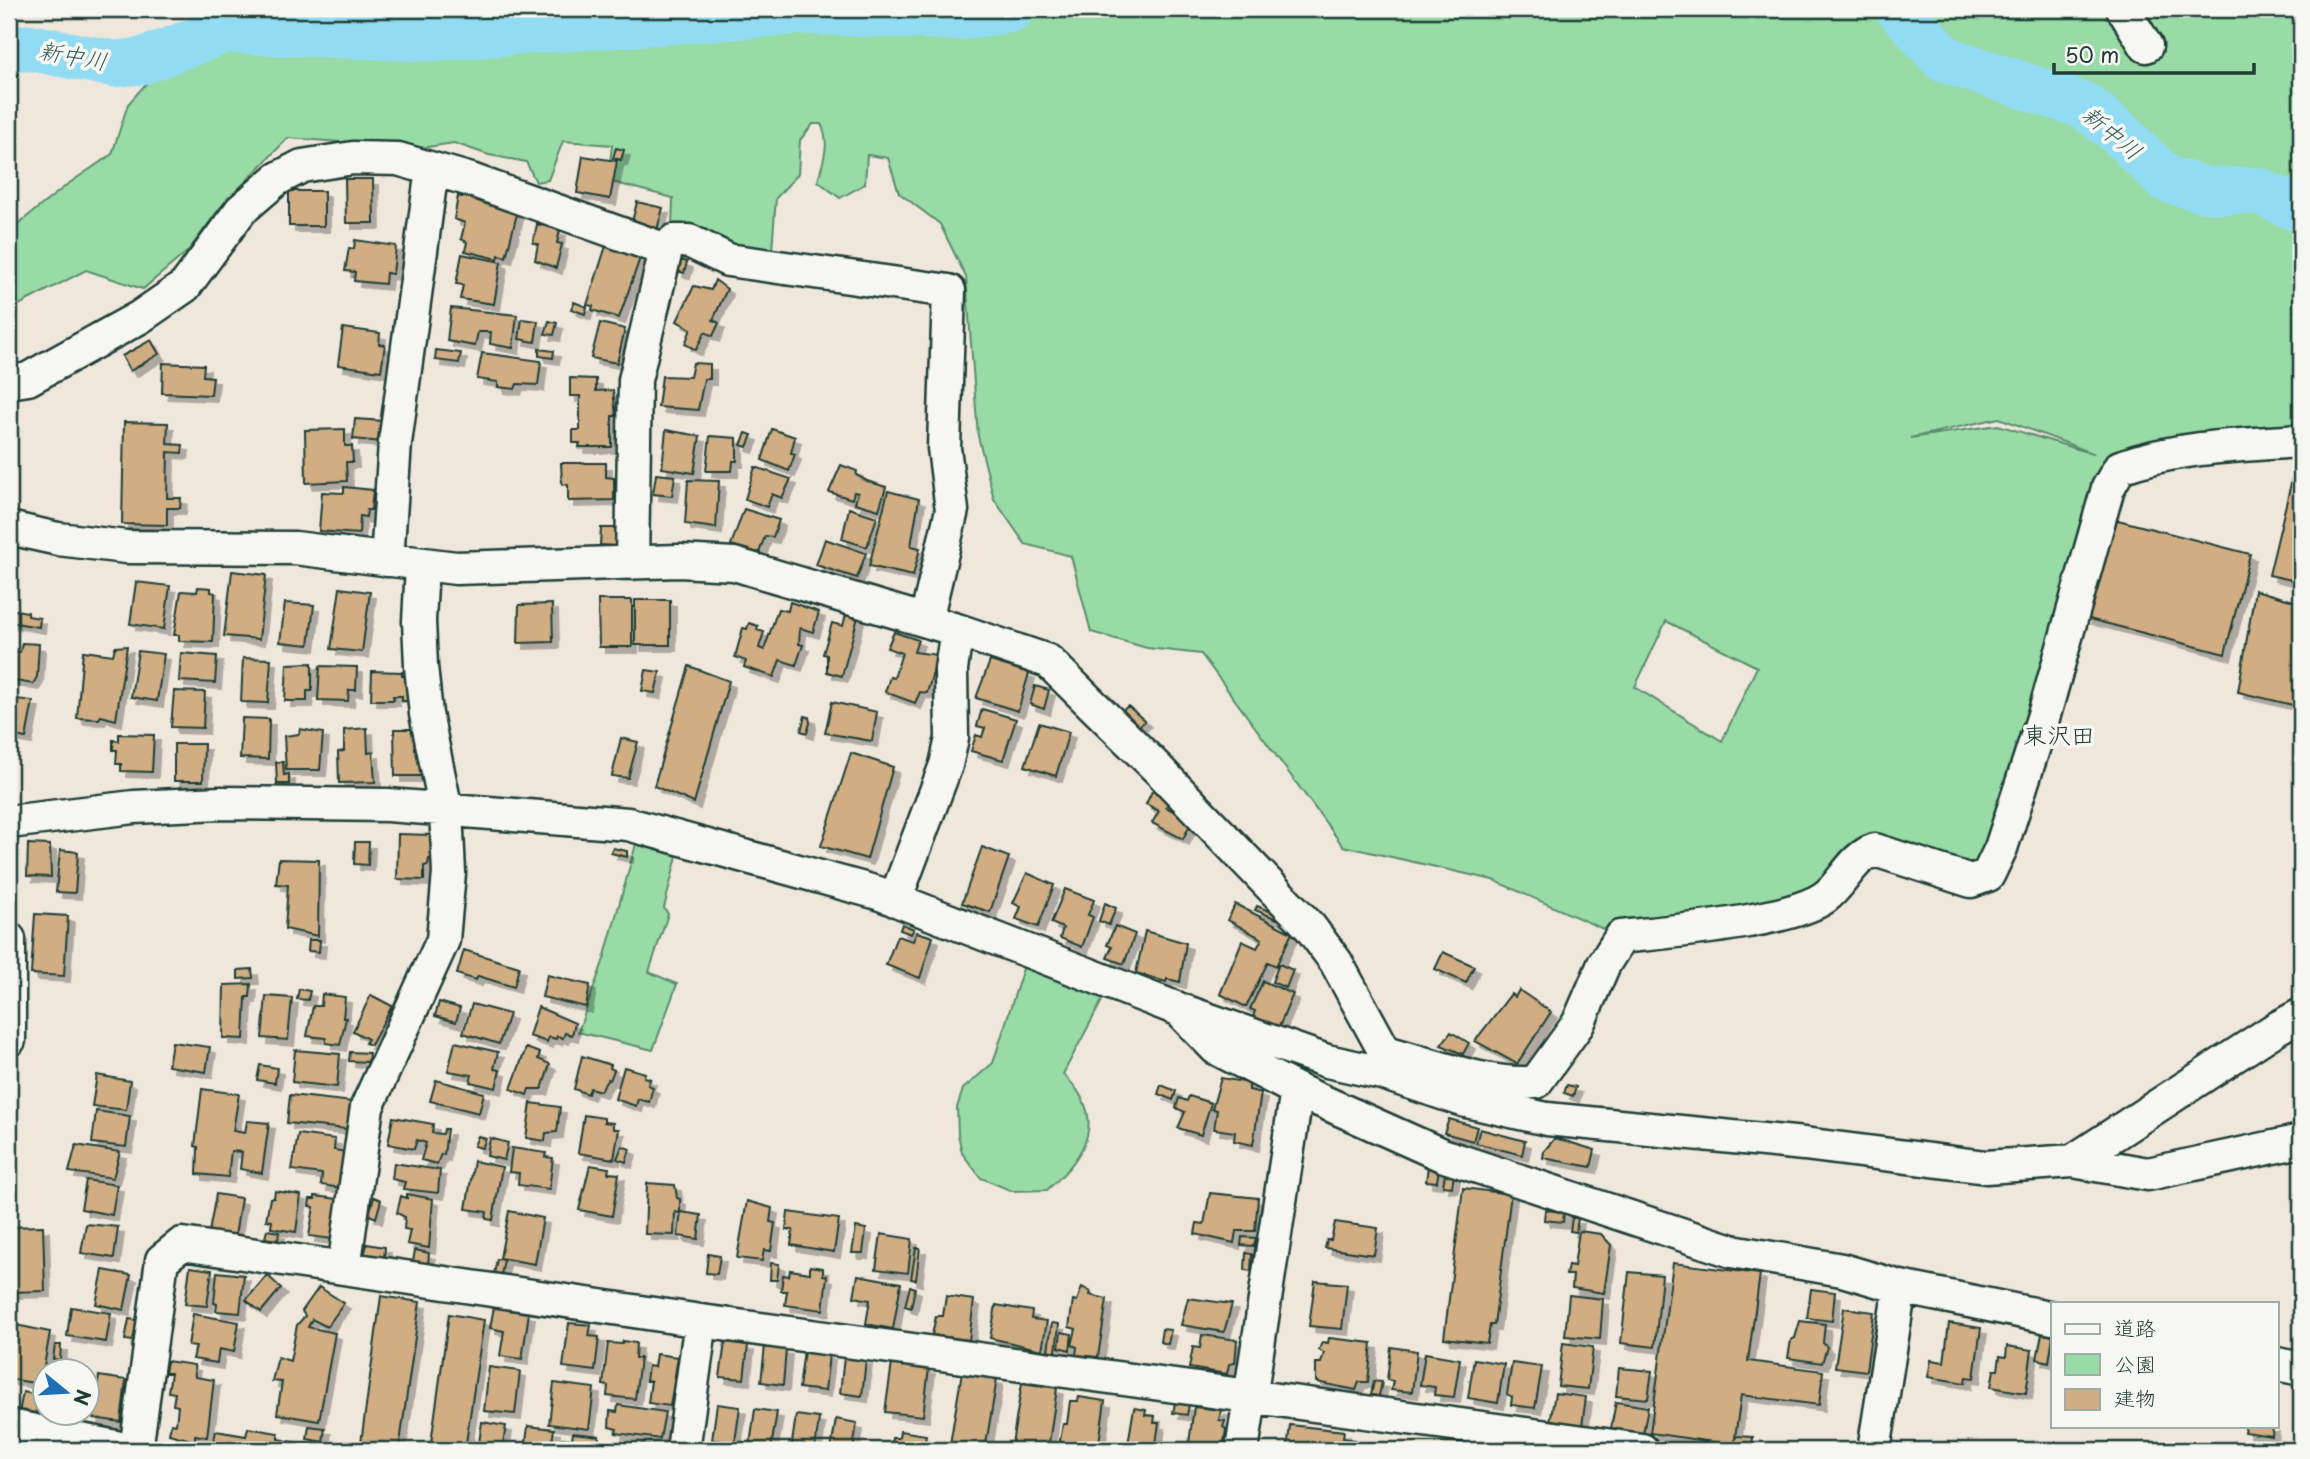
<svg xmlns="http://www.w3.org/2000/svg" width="2310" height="1459" font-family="'Playpen Sans','Klee One',sans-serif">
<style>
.green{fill:#98dba6;stroke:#5c8c6d;stroke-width:2;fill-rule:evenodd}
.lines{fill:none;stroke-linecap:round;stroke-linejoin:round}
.river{stroke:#92dcf3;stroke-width:47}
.building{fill:#d1ad83;stroke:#1f3d34;stroke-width:2;filter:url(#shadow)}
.minor-casing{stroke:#1f3d34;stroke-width:37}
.tertiary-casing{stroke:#1f3d34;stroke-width:44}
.minor{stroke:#f6f6f2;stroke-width:32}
.tertiary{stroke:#f6f6f2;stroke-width:38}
.labels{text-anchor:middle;stroke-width:7;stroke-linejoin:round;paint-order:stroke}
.water-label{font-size:23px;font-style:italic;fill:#365d5a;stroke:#f6f6f2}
.quarter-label{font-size:24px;fill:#1f3d34;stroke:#f6f6f2}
</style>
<defs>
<filter id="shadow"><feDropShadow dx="6" dy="6" stdDeviation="0" flood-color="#0004"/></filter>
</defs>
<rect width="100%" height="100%" fill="#efe7dc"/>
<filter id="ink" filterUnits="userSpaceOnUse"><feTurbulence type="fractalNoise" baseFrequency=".0143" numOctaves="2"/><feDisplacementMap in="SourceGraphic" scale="14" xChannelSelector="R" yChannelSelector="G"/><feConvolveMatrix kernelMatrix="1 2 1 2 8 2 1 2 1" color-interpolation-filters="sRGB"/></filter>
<g filter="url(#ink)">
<path class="green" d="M640,9H2301V432L2113,460L1988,875L1875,859L1825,897L1621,937L1493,880L1343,846L1201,654L1147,648L1091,632L1071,556L1025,544L994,499L978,436L966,277L940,224L899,193L888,158L867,155L865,184L840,198L818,181C823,161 831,143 821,124H813L800,140L798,174L776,198L772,250L756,268L672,227L673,198L608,181L612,145L563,141L548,180L536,182L526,162L489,155L454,143L421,148L288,138L220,208L188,251L143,289L86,270L9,310V231L68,184L112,154L128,104L175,51L217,24L296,15H592ZM1999,418L2093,453L2094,454L1998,425L1910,438ZM1666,621L1757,667L1722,741L1635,687Z
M636,844L677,856L664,908L668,914L649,972L677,984L653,1050L578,1032L604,959Z
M1025,962L1105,995L1063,1074C1108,1117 1088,1154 1047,1190L1012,1191L981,1178L962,1153L958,1134L957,1108L963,1089L993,1063Z"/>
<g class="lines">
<path class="river" d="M1899,9L1944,59L2085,106L2118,132L2166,179L2207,190L2259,191L2301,210
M9,48H33L114,64L142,61L225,30L425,38L803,11L958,17L1011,9"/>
</g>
<path class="building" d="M616,148L624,150L621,160L613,158Z
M583,156L617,161L610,199L577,193Z
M345,179H373L374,223H346Z
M289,191H324V226H289Z
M463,194L514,207L513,213L517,214L506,257L499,255L498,259L465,251L467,242L461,239L465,223L454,219L458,196L462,197Z
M637,202L663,208L656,233L631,226Z
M537,224L560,230L557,243L562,244L556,268L535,260L538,244L533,243Z
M355,240L396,246L393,274L386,273L385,284L354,281L355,272L345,271L349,248L354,249Z
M606,246L640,258L619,318L592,310L593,306L587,305Z
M462,254L501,262L494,304L460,299L463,285L456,284Z
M680,260L687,262L684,273L677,271Z
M715,280L727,289L713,320L719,323L713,336L705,332L696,350L685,344L691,329L677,321L694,286L711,290Z
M574,302L587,307L585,314L571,309Z
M451,308L517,315L513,348L490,344L491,332H478L475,346L447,341Z
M522,319L538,321L535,342L519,339Z
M549,321L557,323L554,335L545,334Z
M600,323L625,329L617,363L591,358Z
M343,328L380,333L379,344L385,345L381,371L338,365Z
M151,340L159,354L130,371L122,356Z
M539,349L554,351L553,358L539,356Z
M436,350L461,353L459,363L435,360Z
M482,353L541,361L538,385L517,384L515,389L498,387V382L477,379Z
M163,363L204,365L203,376L213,377L211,395L162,393Z
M693,363L710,364V379H704L698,410L658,407L662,376L690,377Z
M570,378L596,379V391L613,390L616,416H612V447H579L580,443H573V430H580V396H570Z
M355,419L384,421L382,442L353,439Z
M124,422L168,423L167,444L183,445L182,453L168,452L167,498H181L180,508H167V525L122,524Z
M345,429V446H352L353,462H346L347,481L306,483L305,430Z
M772,429L795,437L791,453L795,454L789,471L762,460Z
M666,430L700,436L694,473L662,468Z
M746,433L752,435L747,447L741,445Z
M710,436L737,438V461H733L732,471H706Z
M561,463H606V477L614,478V500L568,501V485L562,484Z
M841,465L857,471L856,475L867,481L886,487L879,510L855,503L858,493L854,492L852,499L829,492Z
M755,467L791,479L782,498L772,494L767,507L745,499Z
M656,474L675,476L672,496L653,494Z
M2293,475L2301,477V582L2269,575Z
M688,480L719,481L716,528L685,524Z
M344,487L373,490L371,510H367L366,517L360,516L359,534L319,531L322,492L344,493Z
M888,491L919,499L911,546L920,548L913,576L869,566Z
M849,508L877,517L867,547L842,539Z
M744,509L779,520L773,537L765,536L759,553L731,545Z
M2110,518L2250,554L2225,654L2085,618Z
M601,528H620L618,546L600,545Z
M825,539L866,553L857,578L816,565Z
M232,571L266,575L259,639L224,636Z
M136,582L170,586L164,629L130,624Z
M198,587L211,588V592L215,593L213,642L179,641V635H174L181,591L197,592Z
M340,588L370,592L362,652L331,649Z
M2255,590L2301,603V707L2238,692Z
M598,600H632V647H599Z
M635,600H670V645H635Z
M790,602L819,612L813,632L800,628L799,644L803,645L796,665L780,660L774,677L744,667L746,661L735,657L743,628L747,629L749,623L758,626L757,630L764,632L759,648L764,650L778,609L788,611Z
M285,603L314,605L309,645L280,642Z
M552,604L553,642L518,643L519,605Z
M15,610L28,612V616L40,618L39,627L9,622Z
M846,614L858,617L842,676L827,672V655L823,654L832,623L843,626Z
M894,632L918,640L914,652L938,655L927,693L920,692L915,703L885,692L890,677L894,678L902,653L887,648Z
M22,643L39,644L37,677L33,684L9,680L12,651L20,652Z
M127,646L116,720L101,716L99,719L77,718L83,651L113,655L115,647Z
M138,651L164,654L157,701L131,697Z
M181,653L217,656L215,683L179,681Z
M243,658L271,659L268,703L241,702Z
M990,661L1029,673L1018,711L976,698Z
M312,663V691H307V701H285L287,664Z
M320,666L357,667L356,690H349L348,701L318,700Z
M689,666L729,681L694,803L654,786Z
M646,670L660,672L655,693L642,691Z
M372,671L402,672V676H407L411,701H402V696H393L394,700H371Z
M1035,686L1049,690L1044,709L1030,704Z
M174,691L205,692L203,728L171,727Z
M9,698L33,701L26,738L9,735Z
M832,702L877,712L872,741L825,733Z
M1128,706L1145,721L1134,731L1118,714Z
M982,709L1016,719L1003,760L971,751L976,735L982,737L985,728L977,726Z
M805,716L809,717L810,723L807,733L801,731Z
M242,718L269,719L268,759L240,758Z
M1039,723L1069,732L1056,776L1025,766Z
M367,728L368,753L373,752L375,782L339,783L338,752L344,751V730Z
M300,729L323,733L320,770H286L284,736L299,734Z
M394,729H415V750H421V776H395Z
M119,734L154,735L152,772L121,771V764H116L117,750H113V740L119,741Z
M621,738L638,742L628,778L612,776Z
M174,744H204L203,781H174Z
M851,753L893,767L867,859L821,846Z
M276,762H283L284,775L289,774V784H277Z
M1152,791L1170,800L1166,807L1192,821L1183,839L1152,823L1159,811L1146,804Z
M398,834L431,835L432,859H429L428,865L424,866V880L397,879Z
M355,842H369L368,865L354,864Z
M28,844L50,845L51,877L27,876Z
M982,847L1009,857L990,912L962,903Z
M613,848L627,851V857L611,853Z
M60,850L78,852L75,893L56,892Z
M279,859L319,860L318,936L285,929L288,885L276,884Z
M1027,873L1054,885L1038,927L1016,919L1021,907L1013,903Z
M1065,889L1094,900L1088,915L1093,917L1082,947L1060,938L1063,928L1051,923Z
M1105,903L1116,908L1109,925L1099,921Z
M1235,904L1292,933L1276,966L1268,962L1246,1007L1220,994L1242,941L1257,948L1262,939L1228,920Z
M1257,906L1279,915L1277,919L1255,910Z
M35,914L68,916L64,976L31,974Z
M902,924L914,929L911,934L900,930Z
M1115,926L1135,934L1124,964L1107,958L1112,947L1107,945Z
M1145,931L1186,943L1180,982L1167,979L1166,982L1136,973Z
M917,932L933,937L920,978L886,965L897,936L913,941Z
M309,940H320L319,952L308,951Z
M464,950L519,967L514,987L478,976L476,980L457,974Z
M1443,952L1474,966L1466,983L1435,969Z
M1279,964L1293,970L1286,988L1272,982Z
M252,969L253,978L238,979V970Z
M547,975L590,985L586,1007L542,997Z
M1263,981L1293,994L1279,1027L1253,1017L1255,1011L1250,1009Z
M251,984L250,997H246L244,1039L223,1038L224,985Z
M299,989L310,991L308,1000L297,999Z
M1519,990L1551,1012L1517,1064L1475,1041L1511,994L1515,997Z
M322,994L345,997L343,1018H346L340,1045L326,1043V1038L307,1036L313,1006H321Z
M371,995L392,1006L371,1045L365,1043L368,1039L353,1031Z
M266,996L292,998L288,1040L262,1038Z
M439,1002L460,1008L456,1022L435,1016Z
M472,1004L509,1014L499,1044L463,1033Z
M538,1007L575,1023L572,1035L565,1033L563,1038L557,1036L556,1039L549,1037L547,1042L529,1036Z
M1451,1032L1469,1043L1463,1054L1441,1045Z
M172,1042L210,1047L206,1072L168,1066Z
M455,1042L498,1052L494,1069L500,1070L496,1088L470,1082L472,1075L448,1071Z
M526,1048L540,1053L538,1059L550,1064L542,1089H529L527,1095L511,1089Z
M295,1050L340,1054L337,1087L292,1082Z
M350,1052L369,1053L368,1062L349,1061Z
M582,1056L611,1065L610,1068L614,1070L610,1080L608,1079L600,1091L590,1088L588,1094L574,1089Z
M260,1065L277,1068L275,1083L257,1080Z
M624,1067L645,1073L644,1077L650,1079L648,1085L653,1087L649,1102L638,1099L636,1106L615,1099Z
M97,1075L130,1081L126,1110L92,1106Z
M1221,1078L1249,1083V1090L1261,1093L1253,1145L1234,1141L1235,1132L1214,1129L1217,1110L1212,1109Z
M436,1080L484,1093L479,1113L430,1101Z
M1161,1085L1176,1091L1173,1100L1158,1094Z
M1567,1085L1576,1087L1573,1096L1564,1093Z
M202,1089L239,1094L233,1131L245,1133L247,1121L269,1123L262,1173L240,1169L242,1152L231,1151L228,1177L197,1174L198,1147L195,1146Z
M290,1095L354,1102L346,1129L287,1123Z
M1189,1096L1211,1103L1201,1135L1178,1128L1185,1112L1176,1108L1179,1098L1187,1101Z
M531,1103L560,1107L557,1132L546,1133L545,1141L526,1138Z
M96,1111L130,1116L126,1147L92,1143Z
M584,1115L604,1118V1122L613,1123V1129H619L614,1159L578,1153Z
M393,1117L433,1124L432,1133L443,1134L444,1129H447L444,1155L441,1154L437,1164L421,1160L426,1143L417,1140L414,1149L388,1144Z
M1449,1119L1477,1127L1473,1141L1444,1133Z
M1480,1129L1525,1141L1522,1155L1476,1143Z
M298,1134L335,1139L334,1150L346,1152L342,1188L321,1185L322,1174L292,1170Z
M478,1136L486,1139L482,1148L474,1146Z
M490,1138L508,1143L504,1160L487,1156Z
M1555,1138L1595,1150L1591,1167L1543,1158L1544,1151Z
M76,1145L120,1152L113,1178L69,1172Z
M622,1146L630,1149L626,1162L617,1159Z
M512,1148L546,1153L545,1157L553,1158L549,1189L518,1185L519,1173L509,1172Z
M474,1161L502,1167L493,1220L486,1219L487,1212L466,1209Z
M394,1163L440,1170L438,1193L403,1189L405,1182L392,1179Z
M590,1165L609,1168L608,1173L619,1174L612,1216L579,1210Z
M1428,1166L1439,1167L1437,1182L1426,1181Z
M1445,1173L1454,1175L1452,1187L1443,1186Z
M86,1180L117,1185L112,1215L81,1209Z
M647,1183L675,1185L677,1198L680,1199V1213L675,1212L674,1235L645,1234Z
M1463,1188L1511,1194L1494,1325H1490L1487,1343L1444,1338Z
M275,1191L301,1195L296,1232L271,1228L272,1221L266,1220L270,1198H274Z
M1210,1193L1258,1198L1255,1231H1236L1234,1243L1195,1234L1197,1223L1204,1224Z
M216,1194L241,1198L235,1236L209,1232Z
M407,1194L433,1199L429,1248L407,1244L410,1230L404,1229L405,1217L397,1213L401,1196L407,1198Z
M315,1196L338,1199L332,1239L309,1236L314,1207L309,1206L310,1199H315Z
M374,1197L381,1200L376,1218L369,1215Z
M747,1201L772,1208L770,1222L775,1223L771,1251L764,1250L762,1261L737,1258Z
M1545,1210L1564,1212L1563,1222L1544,1220Z
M509,1211L543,1218L535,1264L500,1258Z
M681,1212L701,1215L698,1239L678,1236Z
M788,1212L839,1219L834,1252L791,1245L793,1230H786Z
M1572,1218H1578L1576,1232L1570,1231Z
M1335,1222L1378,1228L1374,1255L1325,1248L1327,1240H1331Z
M86,1224L118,1227L114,1258L81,1253Z
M43,1226L45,1291L9,1292V1227Z
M856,1227L866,1229L863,1253H852Z
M267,1230L279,1232L278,1240L265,1238Z
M1579,1231L1601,1234L1611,1245L1604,1293L1572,1288L1573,1275H1566L1568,1265L1574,1266Z
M881,1234L912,1239L908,1273L876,1269Z
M1242,1237L1256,1238L1254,1246L1241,1245Z
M367,1244L385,1247L384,1259L364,1256Z
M916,1248H920L916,1280L911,1279Z
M415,1250L429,1253L428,1265L413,1262Z
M1246,1253L1252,1254L1251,1271L1245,1270Z
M708,1254L720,1256L717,1274L706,1273Z
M497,1259L504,1260L501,1275L494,1274Z
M771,1263L779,1264L777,1280H770Z
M1673,1263L1760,1274L1748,1361L1823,1371L1819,1405L1741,1395L1734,1445L1650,1433Z
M810,1266L823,1268V1275L827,1276L823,1310L785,1305L787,1291H781L783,1275L789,1276L790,1270L810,1273Z
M190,1267L212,1270L207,1306L185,1304Z
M103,1270L131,1275L124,1310L96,1304Z
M217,1272L244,1275L240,1313L216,1311L217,1304L214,1303Z
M1629,1272L1662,1275L1655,1347L1621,1343Z
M267,1275L281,1288L261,1312L246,1300Z
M858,1275L901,1283L893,1329L866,1324L870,1300L854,1297Z
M1315,1281L1347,1284L1342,1329L1309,1326Z
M910,1286L915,1288L911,1308L905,1306Z
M319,1287L344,1303L327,1327L312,1319L308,1327L335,1333L319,1421L277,1414L282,1382L272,1381L278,1357L290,1361L297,1325L305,1316L302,1311Z
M1082,1287L1091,1292L1090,1295L1107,1299L1098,1357L1076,1355L1077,1347L1072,1345L1076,1329L1069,1327L1073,1300L1077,1301Z
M1811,1289L1835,1292L1832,1321L1807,1318Z
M1569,1295L1603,1299L1600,1339L1565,1336Z
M381,1296L420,1302L399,1450H360Z
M946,1296L974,1300L969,1340L932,1335L936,1316H943Z
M1188,1298L1232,1304L1224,1332L1181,1325Z
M996,1305L1032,1311L1031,1319L1047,1321L1042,1350L990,1338Z
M71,1307L111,1313L106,1342L67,1336Z
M494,1307L529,1313L522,1359L500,1356L504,1331L490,1328Z
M1844,1308L1874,1312L1866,1371L1835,1367Z
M193,1314L239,1322L234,1352L219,1349L217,1363L193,1359L196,1347L188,1346Z
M449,1314L484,1320L465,1450H430Z
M129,1319L137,1320L133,1341L125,1340Z
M1800,1321L1825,1324L1823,1343L1827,1347L1822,1363L1788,1358L1791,1340L1795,1338Z
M569,1323L591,1325L589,1336L599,1337L595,1371L563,1367Z
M1052,1323L1059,1324L1056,1352L1048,1350Z
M1949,1323L1981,1328L1974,1378L1966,1377L1965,1383L1928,1377L1931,1360L1944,1362Z
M11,1324L50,1332L41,1384L9,1379Z
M1162,1329L1171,1330L1168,1344L1160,1342Z
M1061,1332L1072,1334L1070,1350L1059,1347Z
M2042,1334L2053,1336L2049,1362L2037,1359Z
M1202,1335L1237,1340L1235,1363L1229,1364L1227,1374L1189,1368L1193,1347L1200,1348Z
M1329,1338L1372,1343L1368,1382H1359L1356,1390L1316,1382V1363H1321L1324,1353L1319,1350L1322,1342L1328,1343Z
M623,1341L636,1343L635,1358H640L635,1399L607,1396L608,1386L603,1385L608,1343L622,1344Z
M725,1342L748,1345L744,1379L720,1377Z
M1563,1343L1593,1347L1588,1389L1558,1386Z
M55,1345H61L60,1360L53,1359Z
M765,1346L786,1349L783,1385L761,1382Z
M2007,1346L2032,1350L2026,1393L1991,1387L1994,1370H1998L2000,1356L2006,1357Z
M1391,1347L1417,1351L1412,1392L1391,1390L1393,1381L1387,1380Z
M804,1350L829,1354L825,1391L799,1388Z
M1425,1353L1460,1359L1454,1397L1434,1395L1435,1387L1420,1385Z
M656,1354L678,1357L670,1406L648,1403L651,1381H646L648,1366L654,1367Z
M844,1357L866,1359L862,1396L840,1393Z
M1474,1359L1504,1364L1498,1403L1468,1398Z
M167,1361L194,1365L195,1377L214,1380L207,1437L195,1435V1441L169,1434L171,1423L176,1424L178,1406L173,1405L175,1393L168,1392L171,1373H165Z
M892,1363L929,1368L923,1416L885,1412Z
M1512,1363L1542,1367L1535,1408L1511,1405L1512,1397L1507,1394Z
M489,1367L520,1371L515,1414L484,1411Z
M1619,1368L1652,1371L1648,1399L1616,1396Z
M962,1372L997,1379L985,1450H949Z
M99,1376L126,1380L121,1422L93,1418Z
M1374,1381L1382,1382L1379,1396L1371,1395Z
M554,1383L594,1388L589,1429L549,1424Z
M1022,1383L1057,1388L1048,1450H1011Z
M23,1392L38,1395L36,1415L19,1413Z
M1555,1393L1586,1397L1582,1426L1550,1422Z
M1079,1397L1105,1401L1098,1450H1063L1064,1447L1059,1446L1063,1424H1067L1070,1401H1078Z
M1616,1402L1648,1407L1643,1434L1611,1428Z
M1175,1403L1189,1405L1187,1415L1173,1413Z
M717,1404L740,1407L735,1442L712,1440Z
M618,1405L665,1412L660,1439L616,1433L617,1429L609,1427L610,1411L617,1412Z
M1194,1407L1221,1410L1219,1420L1225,1421L1223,1427L1226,1429L1223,1450H1188Z
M1134,1408L1146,1410L1145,1415L1155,1416L1154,1423H1159L1155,1450H1127Z
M755,1409L777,1412L771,1448L750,1445Z
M796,1415L819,1418L815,1450H791Z
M836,1419L857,1423L853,1450H831Z
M482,1422L506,1426L502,1450H478Z
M1290,1425L1344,1431L1343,1438L1356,1440L1355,1450H1287Z
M309,1426L325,1428L323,1442L307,1439Z
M528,1426L554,1429L551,1450H525Z
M2245,1426H2273L2272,1436L2244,1432Z
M248,1428L278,1433V1439L323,1448V1450H252L213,1444L216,1431L246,1436Z
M900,1431L926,1435L924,1450H891L892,1438H899Z
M573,1433L599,1436L598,1450H561L562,1438L572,1439Z
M1736,1436L1753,1437L1752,1447L1734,1445Z
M641,1444L663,1447L662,1450H640Z"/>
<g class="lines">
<defs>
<path id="minor" d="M2123,9L2146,46
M9,382L28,379L140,317L185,286L241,210L277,179L302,166L353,158L398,159L471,180L666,250L674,241H689L728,260L949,291L944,448L952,510L926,620
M9,528L58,539L126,547L295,548L456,568L679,561L734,564L957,630L1048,661L1159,770L1310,927L1336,962L1385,1052L1382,1073
M387,560L395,443L432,169
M632,563L635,380L666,250
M9,822L134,807L221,803L388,805L628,824L878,893L1178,1009L1327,1061L1382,1073L1466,1101L1547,1119L1804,1144L1986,1167L2073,1161L2277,1028L2301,1015
M895,900L946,765L952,738L951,669L957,630
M9,939V1040
M1184,1015L1216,1048L1297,1090L1442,1155L1732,1251L1842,1270L1900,1287L2053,1318
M1385,1052C1428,1063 1492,1088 1536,1082L1578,1024L1604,964L1621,937C1667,932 1791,922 1825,897C1843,884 1852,857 1875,850L1971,881L1988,875L2001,848L2044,715L2108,488L2120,467C2177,447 2240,445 2301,441
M2073,1161L2148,1174L2301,1141
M344,1268L367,1107L443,940L449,873L446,810L426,714L421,666L419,621L422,566
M2277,1364L2301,1369
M136,1450L162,1260L182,1244L701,1321L1642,1450
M683,1450L701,1321
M1242,1450L1297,1090
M1874,1450L1900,1287"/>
<path id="tertiary" d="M9,1429L115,1450"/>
</defs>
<use href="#minor" class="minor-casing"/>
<use href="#tertiary" class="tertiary-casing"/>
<use href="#minor" class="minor"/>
<use href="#tertiary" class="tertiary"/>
</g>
</g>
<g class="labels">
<g class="water-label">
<text transform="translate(73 56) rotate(10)" y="8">新中川</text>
<text transform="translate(2112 133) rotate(40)" y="8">新中川</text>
</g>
<g class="quarter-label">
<text x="2059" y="744">東沢田</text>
</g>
</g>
<rect width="2310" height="1459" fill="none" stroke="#f6f6f2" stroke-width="35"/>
<rect x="18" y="18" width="2275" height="1424" fill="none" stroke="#1f3d34" stroke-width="2.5" filter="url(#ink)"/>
<rect x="2051" y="1302" width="228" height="126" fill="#f6f6f2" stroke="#a0aca6" stroke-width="2"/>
<rect x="2065" y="1324" width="35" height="10" fill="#f6f6f2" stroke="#a0aca6" stroke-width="2"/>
<text x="2114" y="1336" font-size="21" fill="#1f3d34">道路</text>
<rect x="2065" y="1354" width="35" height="21" fill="#98dba6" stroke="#a0aca6" stroke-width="2"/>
<text x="2114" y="1372" font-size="21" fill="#1f3d34">公園</text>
<rect x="2065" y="1389" width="35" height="21" fill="#d1ad83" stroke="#a0aca6" stroke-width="2"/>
<text x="2114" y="1406" font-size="21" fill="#1f3d34">建物</text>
<g transform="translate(66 1392) rotate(108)"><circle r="33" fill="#f6f6f2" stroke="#a0aca6" stroke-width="2"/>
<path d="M0-5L12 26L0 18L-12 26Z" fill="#1f6fb2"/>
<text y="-10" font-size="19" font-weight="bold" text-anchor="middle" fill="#1f3d34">N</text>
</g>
<path d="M2054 63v10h200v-10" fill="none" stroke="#1f3d34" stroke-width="3.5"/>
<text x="2065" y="63" font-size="21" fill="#1f3d34" stroke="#f6f6f2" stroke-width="5" paint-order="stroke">50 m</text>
</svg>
